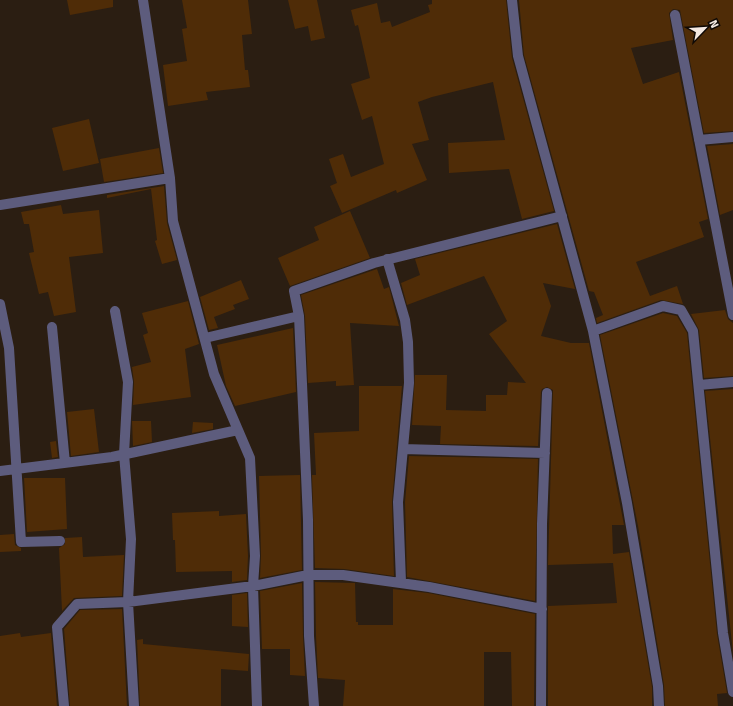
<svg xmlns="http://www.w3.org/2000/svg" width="733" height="706" font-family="'Fira Sans',sans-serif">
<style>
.building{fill:#4f2c07}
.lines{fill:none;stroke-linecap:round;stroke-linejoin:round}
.minor{stroke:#5d5c7d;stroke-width:10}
</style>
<rect width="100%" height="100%" fill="#2b1e12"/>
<path class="building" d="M67,0H113V7L70,15Z
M182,0H248L252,34L242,35L245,70H248L250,87L206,92L208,100L168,106L163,65L187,61L182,29L187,28Z
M288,0H317L325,38L311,41L308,26L295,29Z
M432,0H506L512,58L554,211L522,219L509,169L449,173L448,143L505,140L493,82L432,97L418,102L429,140L412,144L427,180L397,193L396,190L342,213L330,186L337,183L329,159L343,154L351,177L384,164L372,116L362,120L351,84L370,78L358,25L355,26L351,10L377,3L381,23L390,21L392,27L430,12L428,5L432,4Z
M519,0H733V131L704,133L680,10L673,9L669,13L673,40L631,48L643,84L679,72L708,219L699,222L704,237L636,262L650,296L677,286L683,304L661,300L597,323L596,318L603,315L594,292L589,291L524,55Z
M89,119L99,163L63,171L52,128Z
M733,144V210L720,215L707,146Z
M159,148L163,173L104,182L100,159Z
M164,186L167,223L177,260L162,264L155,241L157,240L151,189L107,198V195Z
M61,205L63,214L99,210L103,253L69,257L76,312L54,316L48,292L39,294L29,253L34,252L29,224H24L21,212Z
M350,211L370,258L290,286L278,258L319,240L314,227Z
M557,224L575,289L543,283L551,306L541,336L571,343H589L624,525H612L613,554L629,552L652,687V706H548V606L617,603L613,563L548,565L553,390L547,387L542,389L541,392L538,446L440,444L441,426L412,425L415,375H447L446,410L486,411V395H507L508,382L526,383L489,334L507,321L484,276L407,305L401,283L420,275L415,259Z
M377,269L384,289L389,287L399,326L350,323L354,385L336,386V381L308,383L305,316L301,295Z
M241,280L249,299L233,305L235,309L214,317L218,328L209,330L200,297Z
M188,301L199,344L185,349L191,397L133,405L134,382L132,367L151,362L143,335L148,333L142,313Z
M725,310L728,319L733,323V376L704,378L699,330L691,314Z
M663,313L677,316L687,333L717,634L727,693L717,694L718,706H665L664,685L638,526L600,335Z
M293,328L296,392L235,406L226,386L217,345Z
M359,386H402L392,502L394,576L344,569L315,568L312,475H316L314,433L359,431Z
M733,389V653L705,391Z
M94,409L99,452L71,456L67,412Z
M132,421H151L152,442L133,446Z
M193,422L213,423V429L192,433Z
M56,441L58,457L52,458L50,442Z
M409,456L538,459L535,601L407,577L405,502Z
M300,475L302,570L260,578L261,556L259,476Z
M24,478H65L67,529L27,532Z
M219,511V516L246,514L248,556L247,580L232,582V571L176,572L175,540H173L172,513Z
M14,534L15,545L21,548V551L0,552V535Z
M82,537L83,557L124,555L122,596L74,598L62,611L59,548L65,544V538Z
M315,582L355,583L356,622H358V625H393V589L428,593L535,614L534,706H512L511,652H484V706H343L345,680L318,678L316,636Z
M302,583L303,636L305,676L290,675V649H262L260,591Z
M247,593L248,627L232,626V595Z
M122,609L127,706H70L64,629L80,610Z
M20,633L21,637L51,633L57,706H0V636Z
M143,639V644L249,654L248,671L221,669V706H140L137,640Z"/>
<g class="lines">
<path class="minor" d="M143,0L170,178L173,221L214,374L250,458L255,556L253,586L257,706
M512,0L518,56L593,331L627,503L658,686L659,706
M675,15L733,315
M699,140L733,137
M0,205L170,178
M387,259L405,320L408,342L409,383L398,502L401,582
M0,304L9,348L21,542L60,541
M115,311L128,382L124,454L131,539L128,602L134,706
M52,327L65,463
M593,331L663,306L681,310L693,331L723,633L733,692
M205,338L299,316
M699,385L733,382
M403,449L545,453
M0,471L112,457L238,430
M64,706L57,627L77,604L128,602L253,586L308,575H343L429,587L542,609
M314,706L309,636L308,520L299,316L294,291L374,263L562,216
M541,706L542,524L547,393"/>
</g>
<g transform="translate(705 28) rotate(65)" stroke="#0f0905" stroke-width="3" paint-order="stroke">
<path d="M0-3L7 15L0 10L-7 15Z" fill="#f3e9e2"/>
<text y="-6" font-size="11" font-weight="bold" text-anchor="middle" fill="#f3e9e2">N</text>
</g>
</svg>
